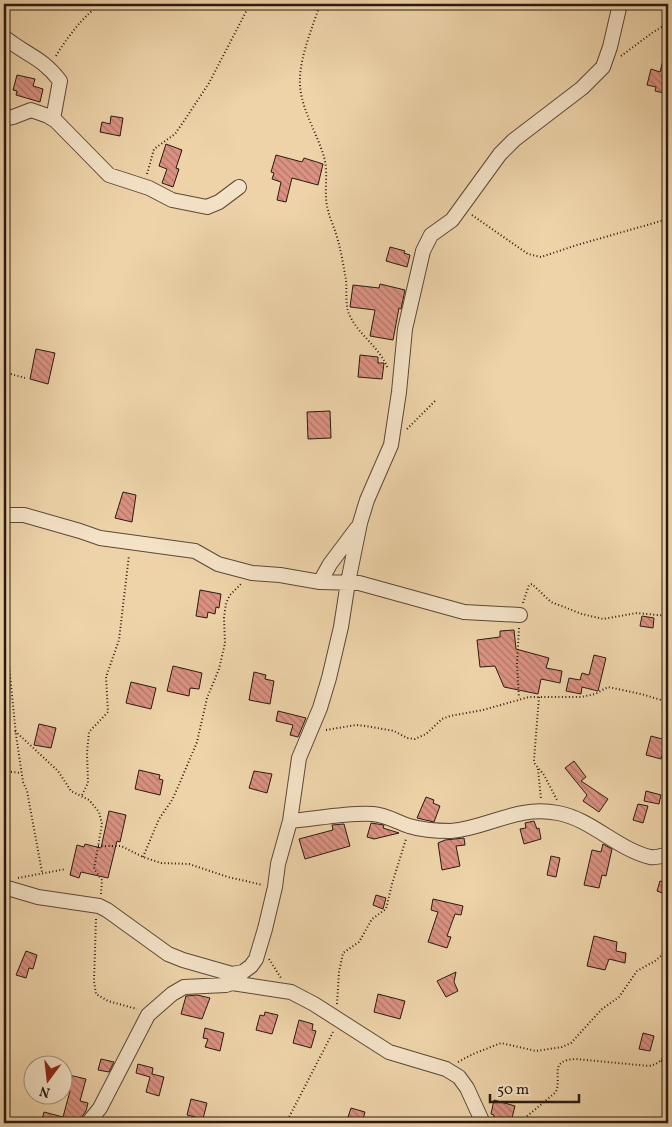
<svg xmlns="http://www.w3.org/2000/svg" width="672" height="1127" font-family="Vollkorn,serif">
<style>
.building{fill:url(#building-back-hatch);stroke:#2a1a10}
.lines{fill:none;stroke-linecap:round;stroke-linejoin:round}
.minor-casing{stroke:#5b4836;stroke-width:16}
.path{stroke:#2a1a10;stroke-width:2;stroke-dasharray:1 2.5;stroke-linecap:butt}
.minor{stroke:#f4e2c7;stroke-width:14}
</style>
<defs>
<pattern id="building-back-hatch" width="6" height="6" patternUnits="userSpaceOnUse" patternTransform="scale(1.25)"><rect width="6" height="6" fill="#db9282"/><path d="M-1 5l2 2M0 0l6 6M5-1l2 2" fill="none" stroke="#b27669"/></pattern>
</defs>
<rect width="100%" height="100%" fill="#eed3a9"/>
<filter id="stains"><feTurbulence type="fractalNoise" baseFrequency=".004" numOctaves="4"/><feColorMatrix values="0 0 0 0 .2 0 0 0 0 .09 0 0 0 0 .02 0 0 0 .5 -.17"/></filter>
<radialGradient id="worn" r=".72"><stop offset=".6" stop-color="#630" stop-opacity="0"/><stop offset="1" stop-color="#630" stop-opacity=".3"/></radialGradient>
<path class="building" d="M665,52L668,53V94L655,91L656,87L647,85L651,69L660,72Z
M17,75L35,79L33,86L43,89L40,102L16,95L17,91L13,90Z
M111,116L123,118L120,136L100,132L102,122L110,124Z
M166,144L182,150L176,168L179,169L173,187L162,183L167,169L159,166Z
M276,155L302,162L304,158L323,164L318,185L292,178L286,202L277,200L281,182L272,179L274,173L271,172Z
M390,247L405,251L404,253L410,255L407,267L386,261Z
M380,284L405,290L401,309L399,308L393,340L370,336L375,310L350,307L353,285L379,288Z
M36,349L55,353L48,384L30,379Z
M360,355L378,357V363H384L382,379L358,377Z
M330,411L331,438L308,439L307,412Z
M123,492L136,495L132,522L115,518Z
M200,590L221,594L219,608L216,607L215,614L208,612L207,618L196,616Z
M642,616L654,618L653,628L640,626Z
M514,630L516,649L549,658L546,668L562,671L560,683L541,679L538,694L504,687L495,666L480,667L477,640L500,637V631Z
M594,655L606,658L598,691L582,687L581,694L566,691L569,678L580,680L582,673L589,675Z
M173,666L202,673L199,689L190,688L189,696L167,691Z
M254,672L266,675L265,679L274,681L270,704L249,700Z
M131,682L156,688L151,709L126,703Z
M278,711L306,718L298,737L290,735L293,725L276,721Z
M39,724L56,728L51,748L34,745Z
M651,736L666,740L661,759L646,755Z
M574,761L586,777L581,781L608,799L599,812L583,801L587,795L565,768Z
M139,770L160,775L159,779L163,780L160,795L135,789Z
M254,771L272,774L267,793L249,788Z
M646,791L661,795L659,804L644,801Z
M426,797L434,800L433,803L440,806L434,822L417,818Z
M638,804L648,806L643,823L633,820Z
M109,811L126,815L120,842L117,841L108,878L81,872L79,878L70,875L77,845L84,847L85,844L101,848Z
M534,821L537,829L539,828L541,839L524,844L520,829L526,828L525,823Z
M371,823L384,825L383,828L399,833L374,839L367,837Z
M344,824L350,846L305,859L299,839L333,830L332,825Z
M464,838L465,845L456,846L460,866L442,870L438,843L445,840Z
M603,844L612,849L606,876L602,875L599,888L584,885L592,850L601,852Z
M551,856L560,858L556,877L547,875Z
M660,881L668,884V895L657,891Z
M376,895L386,898L383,909L373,905Z
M433,899L463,906L461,915L455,914L447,936L451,937L447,948L428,942L438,912L431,910Z
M594,936L617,942L616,951L626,953L625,963L609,959L605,970L587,966Z
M26,951L37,955L33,969L29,968L26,978L16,975Z
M456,972L454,982L458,991L446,997L437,981Z
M378,994L405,1001L400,1019L374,1012Z
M197,995L210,998L202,1019L181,1014L186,996Z
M265,1012L278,1015L272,1034L256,1030L260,1015L264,1016Z
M299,1020L313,1024L312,1030L316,1031L311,1048L293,1043Z
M205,1028L224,1033L220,1051L205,1047L208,1039L203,1038Z
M643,1033L654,1036L650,1051L639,1049Z
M101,1059L114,1062L109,1072L98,1070Z
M138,1064L153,1068L152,1074L164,1077L159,1096L146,1092L150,1077L136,1073Z
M69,1075L86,1079L80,1101L88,1103L86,1111L81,1118L79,1123H41L44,1112L63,1117L70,1091L65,1090Z
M191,1099L207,1103L203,1119L187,1115Z
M494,1100L515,1106L512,1118H509L508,1123L493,1121L494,1115L491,1114Z
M351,1108L365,1112L362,1123H352L353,1119L348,1117Z"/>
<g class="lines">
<defs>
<path id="minor" d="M4,37C26,55 42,57 60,81L53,119
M4,119L13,117L31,110L48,116L56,121L109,175L149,188L172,200L207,207L219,202L239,187
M4,515H24L80,531L100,538L195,551L218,564L252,573L280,575L320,582L359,583L464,612L520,615
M320,582L330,564L357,528
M290,821C315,819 350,812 373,814C386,815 397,822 409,826C422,830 437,831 451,831C489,828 516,805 558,813C591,819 617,849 650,857C656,858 662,856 668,854
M4,887L38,897L99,906L107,910L168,954L183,960L232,974L243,972L251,966L256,959L265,929L275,887L278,864L290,821L299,758L320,708L329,678L341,627L348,582L360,523L367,500L391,445L399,392L405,329L423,251L431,235L452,220L500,154L514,140L582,88L603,67L610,47L620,4
M232,983L291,992L314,1004L389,1052L446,1069L459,1077L467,1088L483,1123
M88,1123L100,1108L148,1015L172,994L184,987L226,985L232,983L240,977"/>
</defs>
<use href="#minor" class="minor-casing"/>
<path class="path" d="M320,4C313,26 301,54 300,77C298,105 317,132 324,157C329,174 323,193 328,210C329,216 332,222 334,228C340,244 343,263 346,280C347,290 345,304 349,314C358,335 380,347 388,369
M56,56C68,36 81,19 100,4
M621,56L652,33L668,23
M147,174L154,149L175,134L186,118L209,83L250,4
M472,215L528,254L541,257L577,245L668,219
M4,372L25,378
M407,429L436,400
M523,603L529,585L532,584L551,602L582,614L603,619L637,613L668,616
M4,615L16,735L23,782L27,791L42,872
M519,628L517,664L519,698
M539,697L534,760L535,764L544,775L557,800
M326,730L356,725L366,726L394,731L407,738L415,739L426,734L442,719L450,716L483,710L529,697H581L595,694L608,687L641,694L668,702
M15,731L58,771L71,791L89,800L99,812L102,824L94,869L102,880L101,894
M538,769L541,799
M4,771L21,773
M82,795L88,783L87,753L89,732L108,712L106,677L119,640L129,555
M98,846H121L143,857L161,863L189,864L228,877L263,885
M143,857L159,819L172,800L178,787L197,742L207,698L219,669L225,643L224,618L226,603L230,595L241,584
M18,878L66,869
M96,919L94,981L96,994L108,1001L137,1009
M269,959L281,978
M337,1004L339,972L343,953L359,942L372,919L386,909L392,884L406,839
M661,1061L668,1060
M458,1062L473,1054L501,1043L536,1051L562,1047L571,1043L602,1009L619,997L637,971L655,961L662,955L668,939
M286,1123L333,1032
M519,1123L556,1092C562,1076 548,1060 576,1059L649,1066C658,1064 663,1060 668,1051"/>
<use href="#minor" class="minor"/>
</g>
<rect width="672" height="1127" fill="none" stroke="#eed3a9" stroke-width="20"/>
<rect x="5" y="5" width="662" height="1117" fill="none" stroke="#2a1a10" stroke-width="2.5"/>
<rect x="10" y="10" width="652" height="1107" fill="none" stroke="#2a1a10"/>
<g transform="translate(48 1080) rotate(195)"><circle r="24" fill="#f4e2c7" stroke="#a3927e"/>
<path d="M0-4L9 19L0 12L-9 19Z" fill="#8f2418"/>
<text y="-8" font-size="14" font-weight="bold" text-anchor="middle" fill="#2a1a10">N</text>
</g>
<path d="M490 1094v8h89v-8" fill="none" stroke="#2a1a10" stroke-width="2.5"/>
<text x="497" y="1094" font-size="15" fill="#2a1a10" stroke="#f4e2c7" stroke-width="4" paint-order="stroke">50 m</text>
<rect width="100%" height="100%" filter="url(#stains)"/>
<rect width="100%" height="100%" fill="url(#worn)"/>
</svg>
